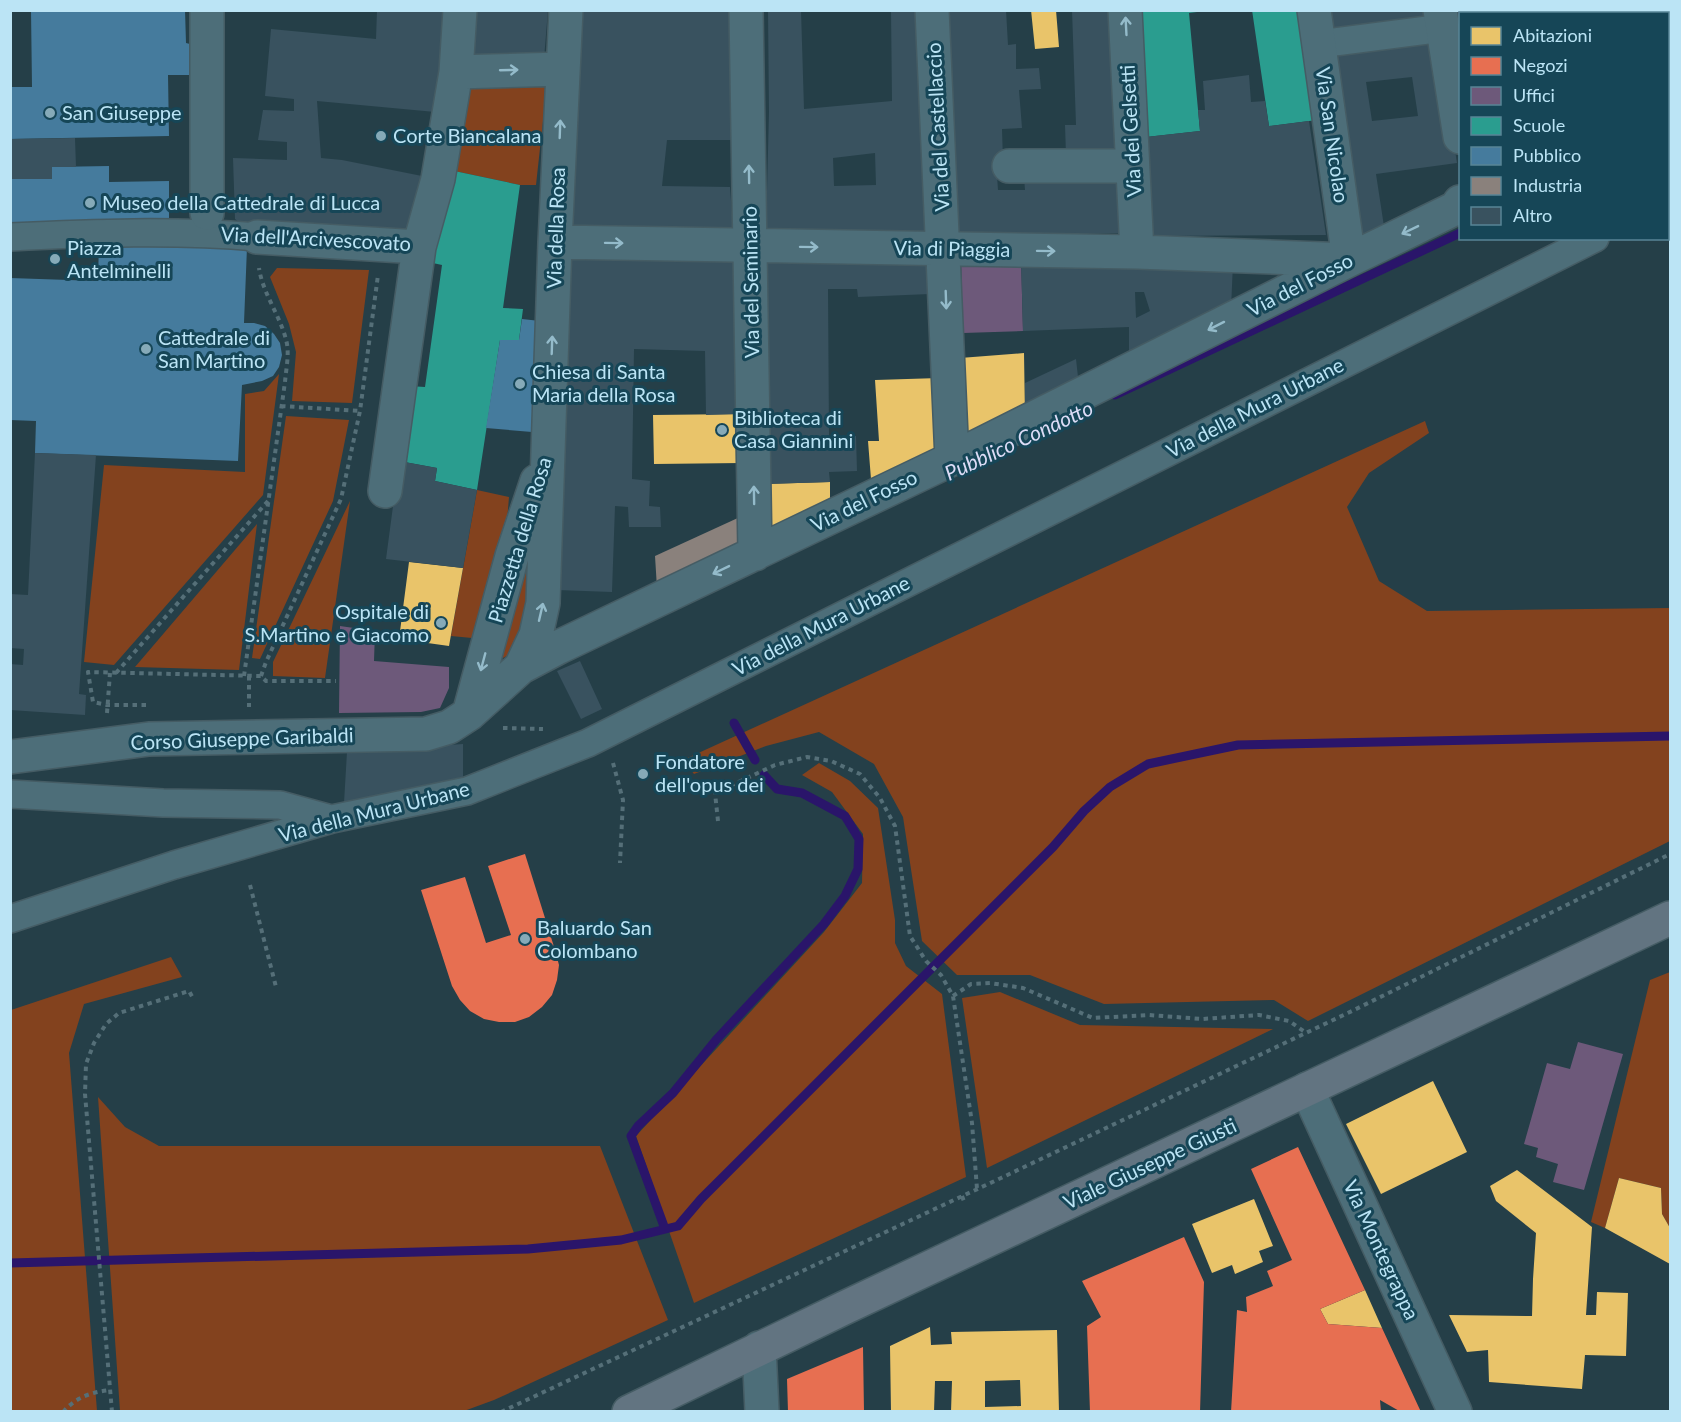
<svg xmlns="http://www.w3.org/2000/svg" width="1681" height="1422" font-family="Lato,sans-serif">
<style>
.green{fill:#83421e}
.homes{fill:#e9c46a;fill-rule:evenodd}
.shops{fill:#e76f51}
.offices{fill:#6d597a}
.schools{fill:#2a9d8f}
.public{fill:#457b9d}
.industry{fill:#8a817c}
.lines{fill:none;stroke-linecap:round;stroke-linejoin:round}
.stream{stroke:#2a156a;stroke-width:9}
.building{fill:#39525f;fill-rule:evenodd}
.pedestrian-casing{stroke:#455c64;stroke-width:30}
.minor-casing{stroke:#455c64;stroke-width:36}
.primary-casing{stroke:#455c64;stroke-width:36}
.path{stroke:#556f78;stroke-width:4;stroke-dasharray:4.5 4.5;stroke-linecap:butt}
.pedestrian{stroke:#4d6e79;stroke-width:27}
.minor{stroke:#4d6e79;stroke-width:33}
.primary{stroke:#627481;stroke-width:33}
.oneway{stroke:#94bbca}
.poi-dot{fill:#86aab8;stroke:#164657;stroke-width:2}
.labels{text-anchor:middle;stroke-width:6;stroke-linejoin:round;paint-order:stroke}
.poi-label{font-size:20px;fill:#bbe4f5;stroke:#164657;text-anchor:start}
.street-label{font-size:20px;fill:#bbe4f5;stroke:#164657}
.water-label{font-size:21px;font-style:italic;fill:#dcdcf6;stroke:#164657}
</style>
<rect width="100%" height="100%" fill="#253f48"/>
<path class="green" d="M1520,11H1670V123L1668,125V14H1521Z
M460,83L547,84L536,185H520L445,169Z
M277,268L369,270L352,403L292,401L296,352L289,324L270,277Z
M279,374L263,495L114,665L84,662L104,465L245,472V394L264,391Z
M286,416L349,420L333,501L260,659L252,658Z
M1425,421L1429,433L1369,473L1347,507L1379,581L1427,611L1670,608V841L1308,1021L1274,1000L1104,1004L1030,975H957L922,941L903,817L874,764L819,732L766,746L694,774L683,760Z
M477,490L509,497L506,534L472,638L451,636Z
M350,501L325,678L273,676V662Z
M257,524L239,670L135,667Z
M528,542L536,593L511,654L503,658L494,656Z
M819,763L850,781L878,808L895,920V943L906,966L942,994L966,1177L694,1303L636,1136L824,932L862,883L863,834L832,792L802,775Z
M171,957L182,977L84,1004L69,1053L97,1411H11V1010Z
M1670,972V1228L1662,1214L1661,1188L1619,1178L1605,1228L1591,1222L1650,980Z
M1000,992L1080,1025L1273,1029L987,1168L962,998Z
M98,1097L125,1127L159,1146H600L668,1320L494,1400L464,1411H120Z"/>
<path class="homes" d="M1031,10H1056L1059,47L1035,49Z
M1024,353L1025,416L962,444L960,358Z
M939,378L941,459L872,492L868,441H879L875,380Z
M741,414L742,463L654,464L653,415Z
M830,482V510L766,538L765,484Z
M409,562L463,568L449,646L399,639Z
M1433,1081L1467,1152L1381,1194L1346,1124Z
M1517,1170L1592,1227L1586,1315H1596L1597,1292L1628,1293L1626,1356L1585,1355L1582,1389L1489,1382L1488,1350L1467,1352L1449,1315L1532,1316L1533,1279L1536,1233L1496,1201L1490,1186Z
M1619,1178L1661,1188L1662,1214L1670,1228V1264L1605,1228Z
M1254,1199L1273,1246L1259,1251L1263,1262L1235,1274L1232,1265L1212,1273L1192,1224Z
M1365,1290L1382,1328L1328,1324L1320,1309Z
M930,1327L931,1345L952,1344L951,1332L1057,1330L1059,1412H951L952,1381H935L934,1412H891L890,1346ZM1020,1380L1021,1406L985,1407V1381Z"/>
<path class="shops" d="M525,854L555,950L559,965L557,980L552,995L542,1007L529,1017L515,1022H499L484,1019L470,1011L460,1000L452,986L421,890L465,877L486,943L511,935L488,866Z
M1298,1147L1365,1290L1320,1309L1328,1324L1382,1328L1421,1412H1401L1380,1400L1381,1412H1231L1237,1310L1247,1312L1246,1297L1273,1286L1267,1271L1292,1260L1251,1169Z
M1184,1237L1204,1282L1200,1412H1090L1087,1326L1101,1317L1082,1281Z
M863,1347L864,1412H788L787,1379Z"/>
<path class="offices" d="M1021,258L1023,331L963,333L961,259Z
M340,626L375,631L374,661L449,667V688L440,708L421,712L339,713Z
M1578,1042L1623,1054L1584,1190L1553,1182L1558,1164L1536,1157L1538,1148L1524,1144L1547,1063L1570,1069Z"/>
<path class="schools" d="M1137,10H1197V12L1189,13L1200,131L1146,137Z
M1252,10H1303L1317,120L1269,126Z
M445,169L520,185L503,308L523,309L519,340H500L477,490L435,481L437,468L399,461L409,386L425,387L442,265L428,262Z"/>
<path class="public" d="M31,10H185L186,43L190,44L191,75H168L169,136L10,139V87H32Z
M109,166V182L169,181V223L10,225V179H52V167Z
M99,241L247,247L244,323H254L265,326L274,334L280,343L282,355L279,367L273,376L262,381L242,385L238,461L35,453L36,421L10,420V278L98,281Z
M522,319L549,322L544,433L486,428L500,340H519Z"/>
<path class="industry" d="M740,517L743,549L657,588L655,556Z"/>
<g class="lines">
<path class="stream" d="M1460,10L1461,14
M1115,395L1460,233
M734,723L755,760
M665,1229L631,1136L638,1126L673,1093L716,1040L824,924L845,896L858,869L859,839L845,816L802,793L777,789L764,775
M10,1263L528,1249L621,1240L678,1226L701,1199L1053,847L1084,811L1110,787L1148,764L1238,745L1670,736"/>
</g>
<path class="building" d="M377,10H446V113L317,101L321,158L342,160L432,178L419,231L247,228L235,219L233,158L287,160V142L258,140L263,110L294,111V99L265,96L271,29L376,39Z
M465,10H548L544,59L462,56Z
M582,10H734L744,140H667L662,186L730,187L733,228H567Z
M768,10H801L804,109L892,101L891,10H925L936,232L766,230L769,112ZM875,153L876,185L834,186L833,158Z
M945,10H1006L1008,45L1016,44V69L1039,68L1041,89L1019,90L1022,128L1002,129L1003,161H996L998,190H1025L1024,177L1122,176V233L953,236Z
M1072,10H1113L1120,152L1066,155L1065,125H1076Z
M1324,10H1434L1435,24L1327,37Z
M1437,39L1457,163L1376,174L1385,233L1354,245L1332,49ZM1412,77L1418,116L1372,121L1366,82Z
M1249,75L1251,102L1265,101L1269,126L1309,121L1326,235L1150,236L1146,137L1200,131L1198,110H1205L1203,81Z
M75,138L76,167H52V179H10V139Z
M567,252L743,254L741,414L706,415L705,351L634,349L632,479L650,481L649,506L660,507L661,527H629L628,507L615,506L612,592L557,590Z
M763,254L929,257L930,294L858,297L857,289H828L829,437L856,436L857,471L829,472L830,482L765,484Z
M1021,258L1233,263L1231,309L1129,358V327L1023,331ZM1135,292H1144L1150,311L1136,318Z
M1076,359L1079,386L1025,416V383Z
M35,453L96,455L79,694L86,695L85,715L10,710V664L23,665L24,649L10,648V594L28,595Z
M399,461L437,468L435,481L477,490L463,568L386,559Z
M580,661L602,709L581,719L557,671Z
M463,744V777L344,803L347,752Z"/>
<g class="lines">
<defs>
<path id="pedestrian" d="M1519,10L1520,14
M1319,44L1443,28
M1668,204L1670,203
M10,237C92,233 175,230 257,237
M10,794L163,803L280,805L331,819
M10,919L174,865L332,819L467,791L588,743L1595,238"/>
<path id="minor" d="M207,10V213
M746,10L755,554
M932,10L952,459
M1125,10L1137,252
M1440,10L1460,137
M456,72L562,69
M1009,166H1132
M257,237L419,247
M555,242L1137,252L1349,260L1314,10
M385,491L419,247L438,179L456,72L460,10
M521,667L536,635L543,603L555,242L566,10
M469,714L512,556L537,481
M10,757L149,739L426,734L449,727L469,714L521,667L559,647L952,459L1349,260L1456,208L1460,202
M1307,1089L1455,1412
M759,1348L762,1412"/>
<path id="primary" d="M629,1412L844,1308L1670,918"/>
</defs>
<use href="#pedestrian" class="pedestrian-casing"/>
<use href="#minor" class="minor-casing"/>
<use href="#primary" class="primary-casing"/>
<path class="path" d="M1581,10L1583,14
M1664,14L1666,10
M1668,68L1670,66
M1668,86L1670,87
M281,406L360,411
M116,673L268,501
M244,676L285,382C286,370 289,356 287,344C282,318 263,295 259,268
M249,676V707
M261,676L266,662L341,499L360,411L378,275
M146,705H107L93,702L88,672L261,676L266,681H336
M107,713L110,673
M503,728L543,729
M613,763L623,800L620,863
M718,821L715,793L775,765L807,757L831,761L860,774L880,798L895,826L910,936L926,961L941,975L953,996L972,1123L977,1189
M250,885L276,987
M953,996L971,984L990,983L1023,988L1093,1018L1149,1015L1202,1019L1259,1015L1289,1021L1305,1032
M962,1196L965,1204
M63,1412C76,1397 92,1392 110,1390
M112,1412L85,1094L86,1064L94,1043L106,1024L119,1013L189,991L194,1000
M501,1412L1001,1178L1352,1011L1670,854"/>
<use href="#pedestrian" class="pedestrian"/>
<use href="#minor" class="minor"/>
<use href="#primary" class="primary"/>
</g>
<defs><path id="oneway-shaft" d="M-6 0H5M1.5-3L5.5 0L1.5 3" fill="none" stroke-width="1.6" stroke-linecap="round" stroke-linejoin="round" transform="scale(1.5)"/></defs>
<g class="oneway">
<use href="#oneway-shaft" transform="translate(1126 26) rotate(-93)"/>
<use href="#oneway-shaft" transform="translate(509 70) rotate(-2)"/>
<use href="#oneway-shaft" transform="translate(560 129) rotate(-88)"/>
<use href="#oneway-shaft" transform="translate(749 174) rotate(-91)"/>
<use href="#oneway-shaft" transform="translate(1410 230) rotate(154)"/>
<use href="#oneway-shaft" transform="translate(614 243) rotate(1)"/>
<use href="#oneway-shaft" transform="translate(809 247) rotate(1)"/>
<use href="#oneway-shaft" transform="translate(1046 251) rotate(1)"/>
<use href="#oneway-shaft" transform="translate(946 300) rotate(88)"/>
<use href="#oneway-shaft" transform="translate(1216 326) rotate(153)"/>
<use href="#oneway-shaft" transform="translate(552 345) rotate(-88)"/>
<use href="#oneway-shaft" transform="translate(754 495) rotate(-91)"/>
<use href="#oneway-shaft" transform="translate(721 570) rotate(154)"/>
<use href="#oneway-shaft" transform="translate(541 612) rotate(-77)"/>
<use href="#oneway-shaft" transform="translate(483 662) rotate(105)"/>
</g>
<g class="poi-dot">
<circle cx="50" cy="113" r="6"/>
<circle cx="381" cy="136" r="6"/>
<circle cx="90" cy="203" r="6"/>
<circle cx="55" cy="259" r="6"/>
<circle cx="146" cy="349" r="6"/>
<circle cx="520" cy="384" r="6"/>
<circle cx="722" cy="430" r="6"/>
<circle cx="441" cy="623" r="6"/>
<circle cx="643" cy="774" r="6"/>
<circle cx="525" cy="939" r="6"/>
</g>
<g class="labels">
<g class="poi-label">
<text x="62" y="120">San Giuseppe</text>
<text x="393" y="143">Corte Biancalana</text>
<text x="102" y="210">Museo della Cattedrale di Lucca</text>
<text x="67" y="255">Piazza<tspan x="67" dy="23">Antelminelli</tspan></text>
<text x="158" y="345">Cattedrale di<tspan x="158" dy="23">San Martino</tspan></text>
<text x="532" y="379">Chiesa di Santa<tspan x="532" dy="23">Maria della Rosa</tspan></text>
<text x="734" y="425">Biblioteca di<tspan x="734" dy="23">Casa Giannini</tspan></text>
<text x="429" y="619" text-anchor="end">Ospitale di<tspan x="429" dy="23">S.Martino e Giacomo</tspan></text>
<text x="655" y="769">Fondatore<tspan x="655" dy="23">dell'opus dei</tspan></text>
<text x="537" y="935">Baluardo San<tspan x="537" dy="23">Colombano</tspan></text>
</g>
<g class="street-label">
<text transform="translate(938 127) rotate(-93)" y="7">Via del Castellaccio</text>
<text transform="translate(1131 131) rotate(-93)" y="7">Via dei Gelsetti</text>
<text transform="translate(1332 135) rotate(82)" y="7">Via San Nicolao</text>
<text transform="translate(556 228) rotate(-88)" y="7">Via della Rosa</text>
<text transform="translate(316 239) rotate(3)" y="7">Via dell'Arcivescovato</text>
<text transform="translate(952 249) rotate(1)" y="7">Via di Piaggia</text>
<text transform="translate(751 282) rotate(-91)" y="7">Via del Seminario</text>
<text transform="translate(1300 285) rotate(-27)" y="7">Via del Fosso</text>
<text transform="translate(1255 408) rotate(-27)" y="7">Via della Mura Urbane</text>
<text transform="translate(864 501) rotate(-26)" y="7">Via del Fosso</text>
<text transform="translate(520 540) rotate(-73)" y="7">Piazzetta della Rosa</text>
<text transform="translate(821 626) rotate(-27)" y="7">Via della Mura Urbane</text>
<text transform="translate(242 739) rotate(-2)" y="7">Corso Giuseppe Garibaldi</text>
<text transform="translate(374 812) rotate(-14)" y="7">Via della Mura Urbane</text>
<text transform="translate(1150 1164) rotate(-25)" y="7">Viale Giuseppe Giusti</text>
<text transform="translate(1381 1250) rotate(65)" y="7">Via Montegrappa</text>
</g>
<g class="water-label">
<text transform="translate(1019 441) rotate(-25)" y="7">Pubblico Condotto</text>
</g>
</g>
<rect width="1681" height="1422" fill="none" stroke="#bbe4f5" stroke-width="24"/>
<rect x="1459" y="12" width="210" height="228" fill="#164657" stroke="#588596" stroke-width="1.5"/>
<rect x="1471" y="27" width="30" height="18" fill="#e9c46a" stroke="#588596" stroke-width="1.5"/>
<text x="1513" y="42" font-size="18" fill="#bbe4f5">Abitazioni</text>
<rect x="1471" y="57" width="30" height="18" fill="#e76f51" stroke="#588596" stroke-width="1.5"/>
<text x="1513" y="72" font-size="18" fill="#bbe4f5">Negozi</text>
<rect x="1471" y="87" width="30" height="18" fill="#6d597a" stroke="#588596" stroke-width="1.5"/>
<text x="1513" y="102" font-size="18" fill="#bbe4f5">Uffici</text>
<rect x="1471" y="117" width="30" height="18" fill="#2a9d8f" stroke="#588596" stroke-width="1.5"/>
<text x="1513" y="132" font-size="18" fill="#bbe4f5">Scuole</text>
<rect x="1471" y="147" width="30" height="18" fill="#457b9d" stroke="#588596" stroke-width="1.5"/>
<text x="1513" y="162" font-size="18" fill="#bbe4f5">Pubblico</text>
<rect x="1471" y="177" width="30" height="18" fill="#8a817c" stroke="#588596" stroke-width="1.5"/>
<text x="1513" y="192" font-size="18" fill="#bbe4f5">Industria</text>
<rect x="1471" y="207" width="30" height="18" fill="#39525f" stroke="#588596" stroke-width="1.5"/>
<text x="1513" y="222" font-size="18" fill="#bbe4f5">Altro</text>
</svg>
